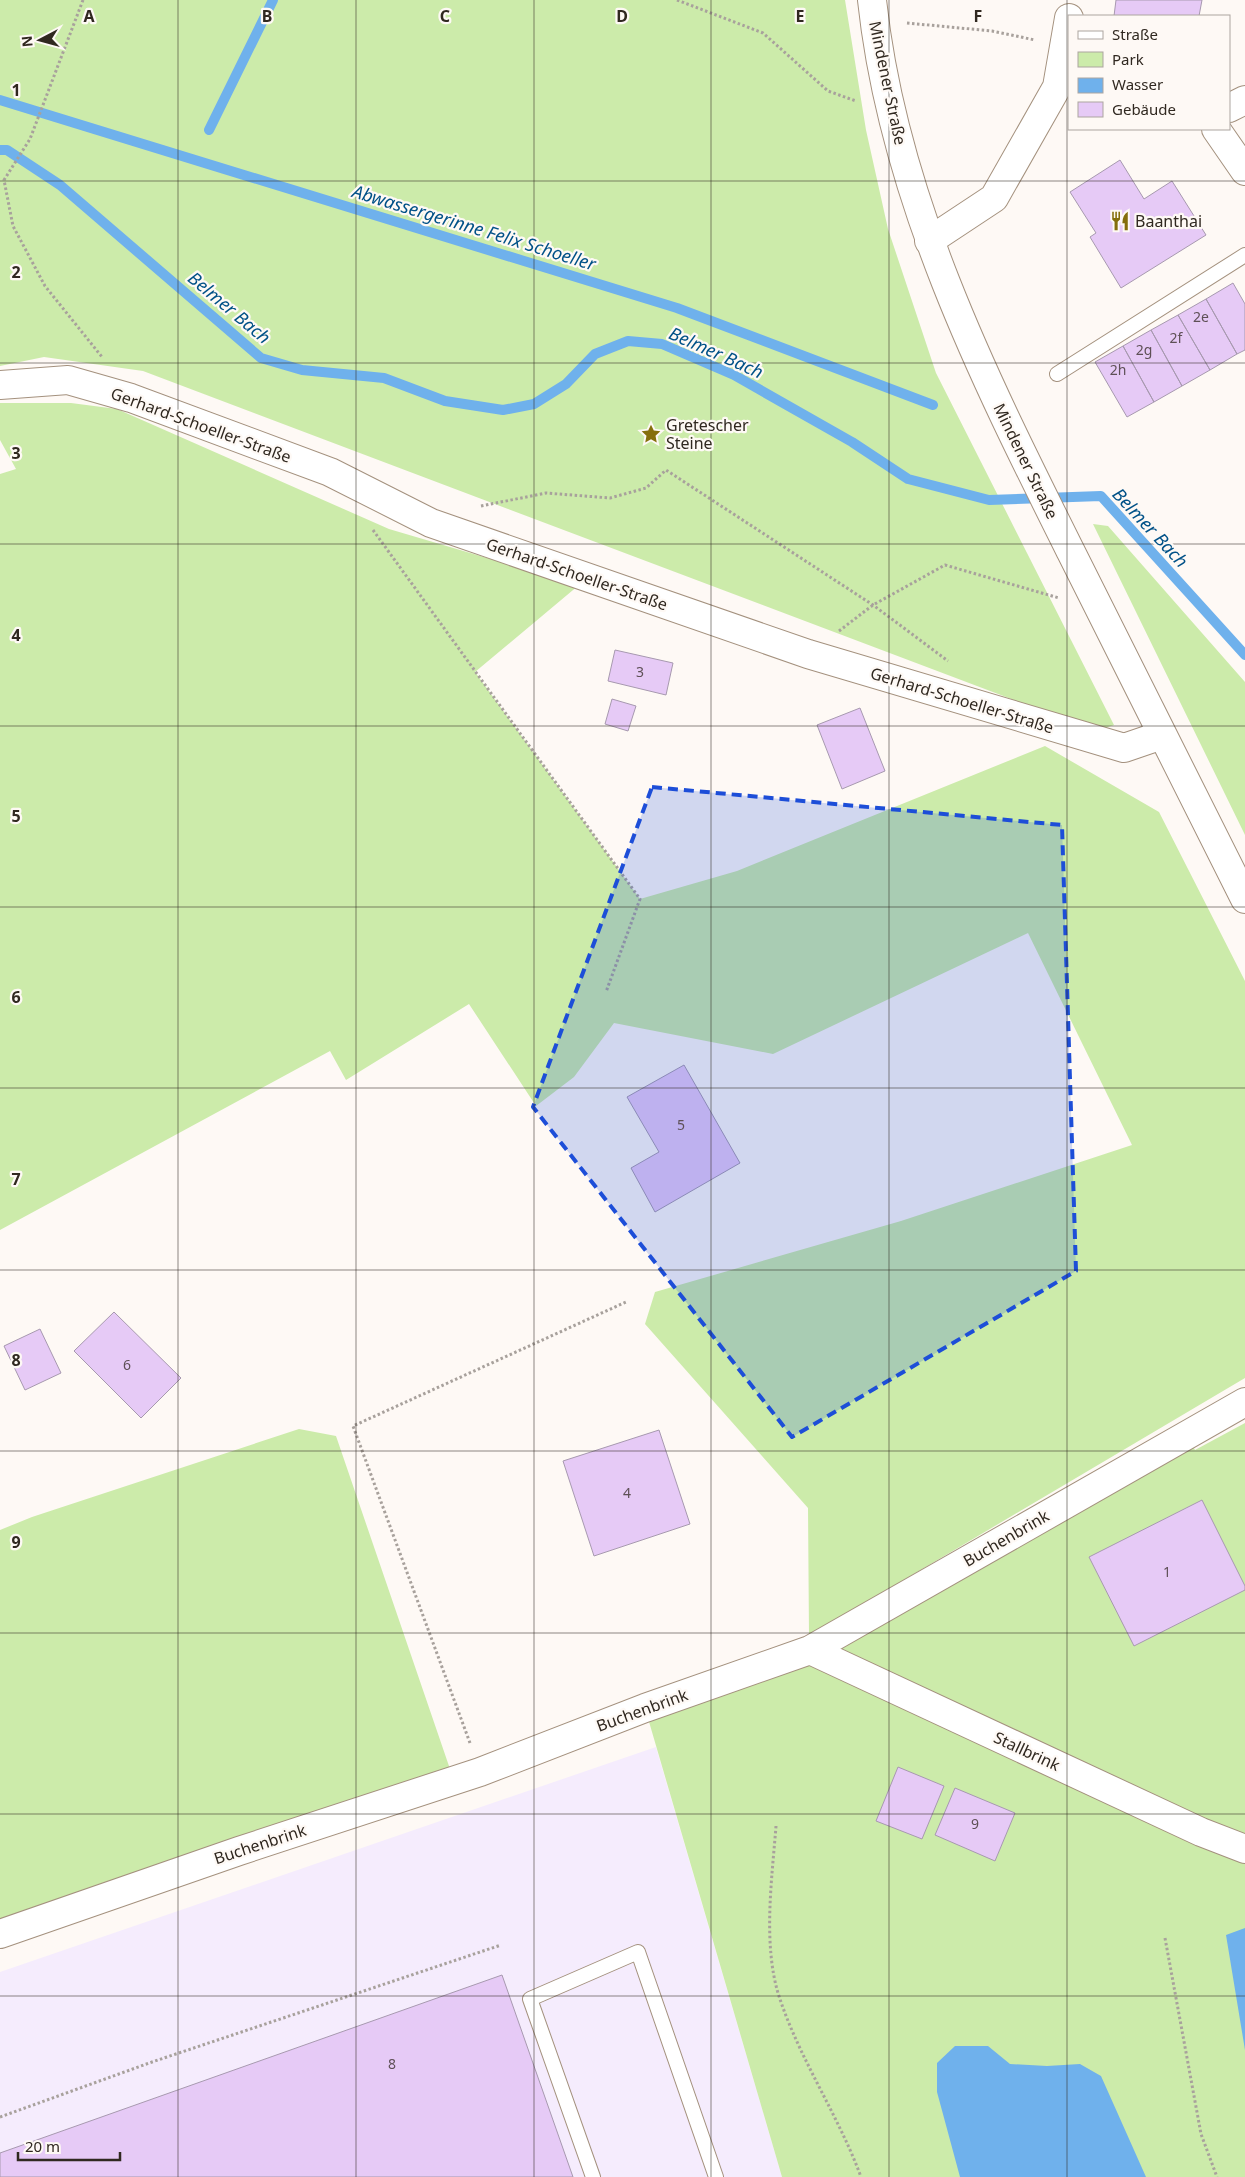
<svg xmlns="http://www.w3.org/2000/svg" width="1245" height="2177" font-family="'Noto Sans',sans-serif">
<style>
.commercial{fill:#f5ecfd}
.green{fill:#ccebaa}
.water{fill:#6fb1ec}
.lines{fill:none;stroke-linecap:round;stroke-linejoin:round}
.stream{stroke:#6fb1ec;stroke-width:10}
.building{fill:#e6caf6;stroke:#a799af}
.lane-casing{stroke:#a4917e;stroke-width:16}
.street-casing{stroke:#a4917e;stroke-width:30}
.secondary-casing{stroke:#a4917e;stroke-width:30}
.path{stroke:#a8a19c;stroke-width:3;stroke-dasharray:2.5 2.5;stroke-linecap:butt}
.lane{stroke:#fff;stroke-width:14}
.street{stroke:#fff;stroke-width:28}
.secondary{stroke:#fff;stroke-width:28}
.marked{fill:#1d4ed8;fill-opacity:0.2;stroke:#1d4ed8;stroke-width:4;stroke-dasharray:10 6;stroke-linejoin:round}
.grid{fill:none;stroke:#302820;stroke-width:1;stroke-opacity:0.55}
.labels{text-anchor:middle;stroke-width:4.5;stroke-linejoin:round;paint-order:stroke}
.number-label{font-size:14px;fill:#5e5056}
.street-label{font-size:16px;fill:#302820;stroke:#fef9f5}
.poi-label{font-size:16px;fill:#302820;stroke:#fef9f5;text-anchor:start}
.water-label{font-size:18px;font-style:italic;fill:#015187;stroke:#fef9f5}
.grid-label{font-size:16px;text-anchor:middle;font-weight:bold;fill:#302820;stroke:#fef9f5;stroke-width:4.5;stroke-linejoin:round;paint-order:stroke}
</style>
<rect width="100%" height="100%" fill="#fef9f5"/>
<path class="commercial" d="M656,1747L782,2177H0V1972Z"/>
<path class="green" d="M0,0H845L866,130L888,229L936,373L1114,725L1096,731L143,371L44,357L0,366Z
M0,403H71L117,409L389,529L579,585L475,672L640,899L737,871L1045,746L1159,812L1245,981V1378L809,1636L808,1508L645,1324L655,1292L901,1221L1132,1145L1028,933L773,1054L614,1023L574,1077L536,1106L469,1004L346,1080L330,1051L0,1230V474L16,469L0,440Z
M1093,524L1108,526L1245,682V835Z
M1245,1423V2177H782L645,1708L810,1650L1187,1435L1195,1450Z
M299,1429L336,1436L450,1769L0,1923V1530L32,1517Z"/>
<path class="water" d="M1245,1928V2050L1226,1935Z
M955,2046H988L1010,2064L1047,2066L1080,2064L1101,2076L1146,2177H960L937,2092V2063Z"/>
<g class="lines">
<path class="stream" d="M0,100L677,308L933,405
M209,130L273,0
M0,150H7L60,185L261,358L302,370L384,378L445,401L503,410L534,404L566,384L595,354L628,341L662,344L734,375L852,442L908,479L989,500L1101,496L1245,655"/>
</g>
<path class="building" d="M1116,0H1202L1199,16H1114Z
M1120,160L1144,199L1172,181L1206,235L1121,288L1090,237L1096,233L1070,192Z
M1233,283L1245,304V350L1237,354L1206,299Z
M1206,299L1237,354L1210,370L1178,315Z
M1178,315L1210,370L1182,386L1151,330Z
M1151,330L1182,386L1154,402L1123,346Z
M1123,346L1154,402L1127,417L1095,362Z
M615,650L673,663L666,695L608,681Z
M612,699L636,706L628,731L605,724Z
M860,708L885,771L842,789L817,725Z
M684,1065L740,1163L655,1212L631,1168L659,1152L627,1097Z
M114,1312L181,1378L141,1418L74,1351Z
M40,1329L61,1373L25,1390L4,1346Z
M659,1430L690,1524L594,1556L563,1461Z
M1202,1500L1245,1586V1590L1134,1646L1089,1557Z
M898,1767L944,1786L922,1839L876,1821Z
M955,1788L1015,1813L995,1861L935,1835Z
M502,1975L573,2177H0V2153Z"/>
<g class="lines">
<defs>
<path id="lane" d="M1057,374L1245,255
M593,2177L530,1999L638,1952L716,2177"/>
<path id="street" d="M1229,108L1245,100
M1216,129L1245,171
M929,241L994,198L1057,87L1069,18
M0,385L68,380L131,398L330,472L431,523L808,654L1124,748L1162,735
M810,1650L1201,1832L1245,1849
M0,1934L239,1851L480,1772L645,1708L810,1650L1245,1402"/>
<path id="secondary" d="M872,0C893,197 984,378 1071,552C1129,668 1187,783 1245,899"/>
</defs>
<use href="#lane" class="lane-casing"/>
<use href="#street" class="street-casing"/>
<use href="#secondary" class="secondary-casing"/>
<path class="path" d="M83,0L30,139L4,180L13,226L45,286L102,357
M677,0L763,33L828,91L856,101
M907,23L992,31L1035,40
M481,506L546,493L610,498L646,488L666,470L873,605L948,661
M373,530L640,899L606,992
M839,631L873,605L945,565L1059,598
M470,1743L353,1426L626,1302
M776,1826C772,1878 763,1942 778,1993C798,2057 838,2114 861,2177
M1165,1938L1201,2134L1217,2177
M0,2117L152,2062L501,1945"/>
<use href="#lane" class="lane"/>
<use href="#street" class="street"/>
<use href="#secondary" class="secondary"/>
</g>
<path class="marked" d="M652,787L1062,825L1076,1271L792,1437L533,1107Z"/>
<path class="grid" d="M178,0V2177M356,0V2177M534,0V2177M711,0V2177M889,0V2177M1067,0V2177M0,181H1245M0,363H1245M0,544H1245M0,726H1245M0,907H1245M0,1088H1245M0,1270H1245M0,1451H1245M0,1633H1245M0,1814H1245M0,1996H1245"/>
<defs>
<symbol id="restaurant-bare" viewBox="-9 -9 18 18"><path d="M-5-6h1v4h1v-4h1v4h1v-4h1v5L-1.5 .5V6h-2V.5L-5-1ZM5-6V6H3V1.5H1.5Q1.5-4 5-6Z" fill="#856e0c" stroke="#fef9f5" stroke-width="2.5" paint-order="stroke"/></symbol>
<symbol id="sight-bare" viewBox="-9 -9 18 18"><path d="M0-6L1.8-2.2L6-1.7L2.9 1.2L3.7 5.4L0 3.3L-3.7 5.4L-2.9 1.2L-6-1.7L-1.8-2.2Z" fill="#856e0c" stroke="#fef9f5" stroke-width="2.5" paint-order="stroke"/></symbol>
</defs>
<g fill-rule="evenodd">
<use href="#restaurant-bare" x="1106" y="207" width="28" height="28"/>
<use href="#sight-bare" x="637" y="420" width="28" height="28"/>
</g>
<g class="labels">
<g class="number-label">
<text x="1201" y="322">2e</text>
<text x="1176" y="343">2f</text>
<text x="1144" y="355">2g</text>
<text x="1118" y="375">2h</text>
<text x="640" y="677">3</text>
<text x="681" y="1130">5</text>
<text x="127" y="1370">6</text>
<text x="627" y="1498">4</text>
<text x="1167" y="1577">1</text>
<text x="975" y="1829">9</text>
<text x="392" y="2069">8</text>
</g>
<g class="street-label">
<text transform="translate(888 83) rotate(78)" y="6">Mindener Straße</text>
<text transform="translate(201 425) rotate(20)" y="6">Gerhard-Schoeller-Straße</text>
<text transform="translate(1026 461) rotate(64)" y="6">Mindener Straße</text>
<text transform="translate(577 574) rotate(19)" y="6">Gerhard-Schoeller-Straße</text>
<text transform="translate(962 700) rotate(17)" y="6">Gerhard-Schoeller-Straße</text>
<text transform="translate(1006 1538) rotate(-30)" y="6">Buchenbrink</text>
<text transform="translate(642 1710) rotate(-20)" y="6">Buchenbrink</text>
<text transform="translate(1027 1751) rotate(25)" y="6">Stallbrink</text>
<text transform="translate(260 1844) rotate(-18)" y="6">Buchenbrink</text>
</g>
<g class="poi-label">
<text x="1135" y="227">Baanthai</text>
<text x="666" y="431">Gretescher<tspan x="666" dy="18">Steine</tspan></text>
</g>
<g class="water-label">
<text transform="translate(474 228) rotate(17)" y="6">Abwassergerinne Felix Schoeller</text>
<text transform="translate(229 308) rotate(40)" y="6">Belmer Bach</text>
<text transform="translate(716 353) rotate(24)" y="6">Belmer Bach</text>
<text transform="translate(1150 528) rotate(47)" y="6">Belmer Bach</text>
</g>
</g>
<g class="grid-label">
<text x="89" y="22">A</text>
<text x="267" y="22">B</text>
<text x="445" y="22">C</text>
<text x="622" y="22">D</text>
<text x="800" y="22">E</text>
<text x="978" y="22">F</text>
<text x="16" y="96">1</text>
<text x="16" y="278">2</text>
<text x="16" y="459">3</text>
<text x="16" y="641">4</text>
<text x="16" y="822">5</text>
<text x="16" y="1003">6</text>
<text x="16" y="1185">7</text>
<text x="16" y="1366">8</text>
<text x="16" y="1548">9</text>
</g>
<rect x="1068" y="15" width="162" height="115" fill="#fef9f5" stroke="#aca5a0"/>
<rect x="1078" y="31" width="25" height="8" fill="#ffffff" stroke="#aca5a0"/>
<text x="1112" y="40" font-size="15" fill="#302820">Straße</text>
<rect x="1078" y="52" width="25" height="15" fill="#ccebaa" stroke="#aca5a0"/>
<text x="1112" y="65" font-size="15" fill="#302820">Park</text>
<rect x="1078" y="78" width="25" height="15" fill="#6fb1ec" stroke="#aca5a0"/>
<text x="1112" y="90" font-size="15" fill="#302820">Wasser</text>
<rect x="1078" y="102" width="25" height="15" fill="#e6caf6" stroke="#aca5a0"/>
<text x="1112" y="115" font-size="15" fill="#302820">Gebäude</text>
<g transform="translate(40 40) rotate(264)" stroke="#fef9f5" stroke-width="4" paint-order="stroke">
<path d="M0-4L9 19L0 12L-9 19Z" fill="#302820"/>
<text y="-8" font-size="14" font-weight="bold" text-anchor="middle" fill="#302820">N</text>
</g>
<path d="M18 2152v8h102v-8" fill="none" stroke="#302820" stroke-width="2.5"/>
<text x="25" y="2152" font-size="15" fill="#302820" stroke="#fef9f5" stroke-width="4" paint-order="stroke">20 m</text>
</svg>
